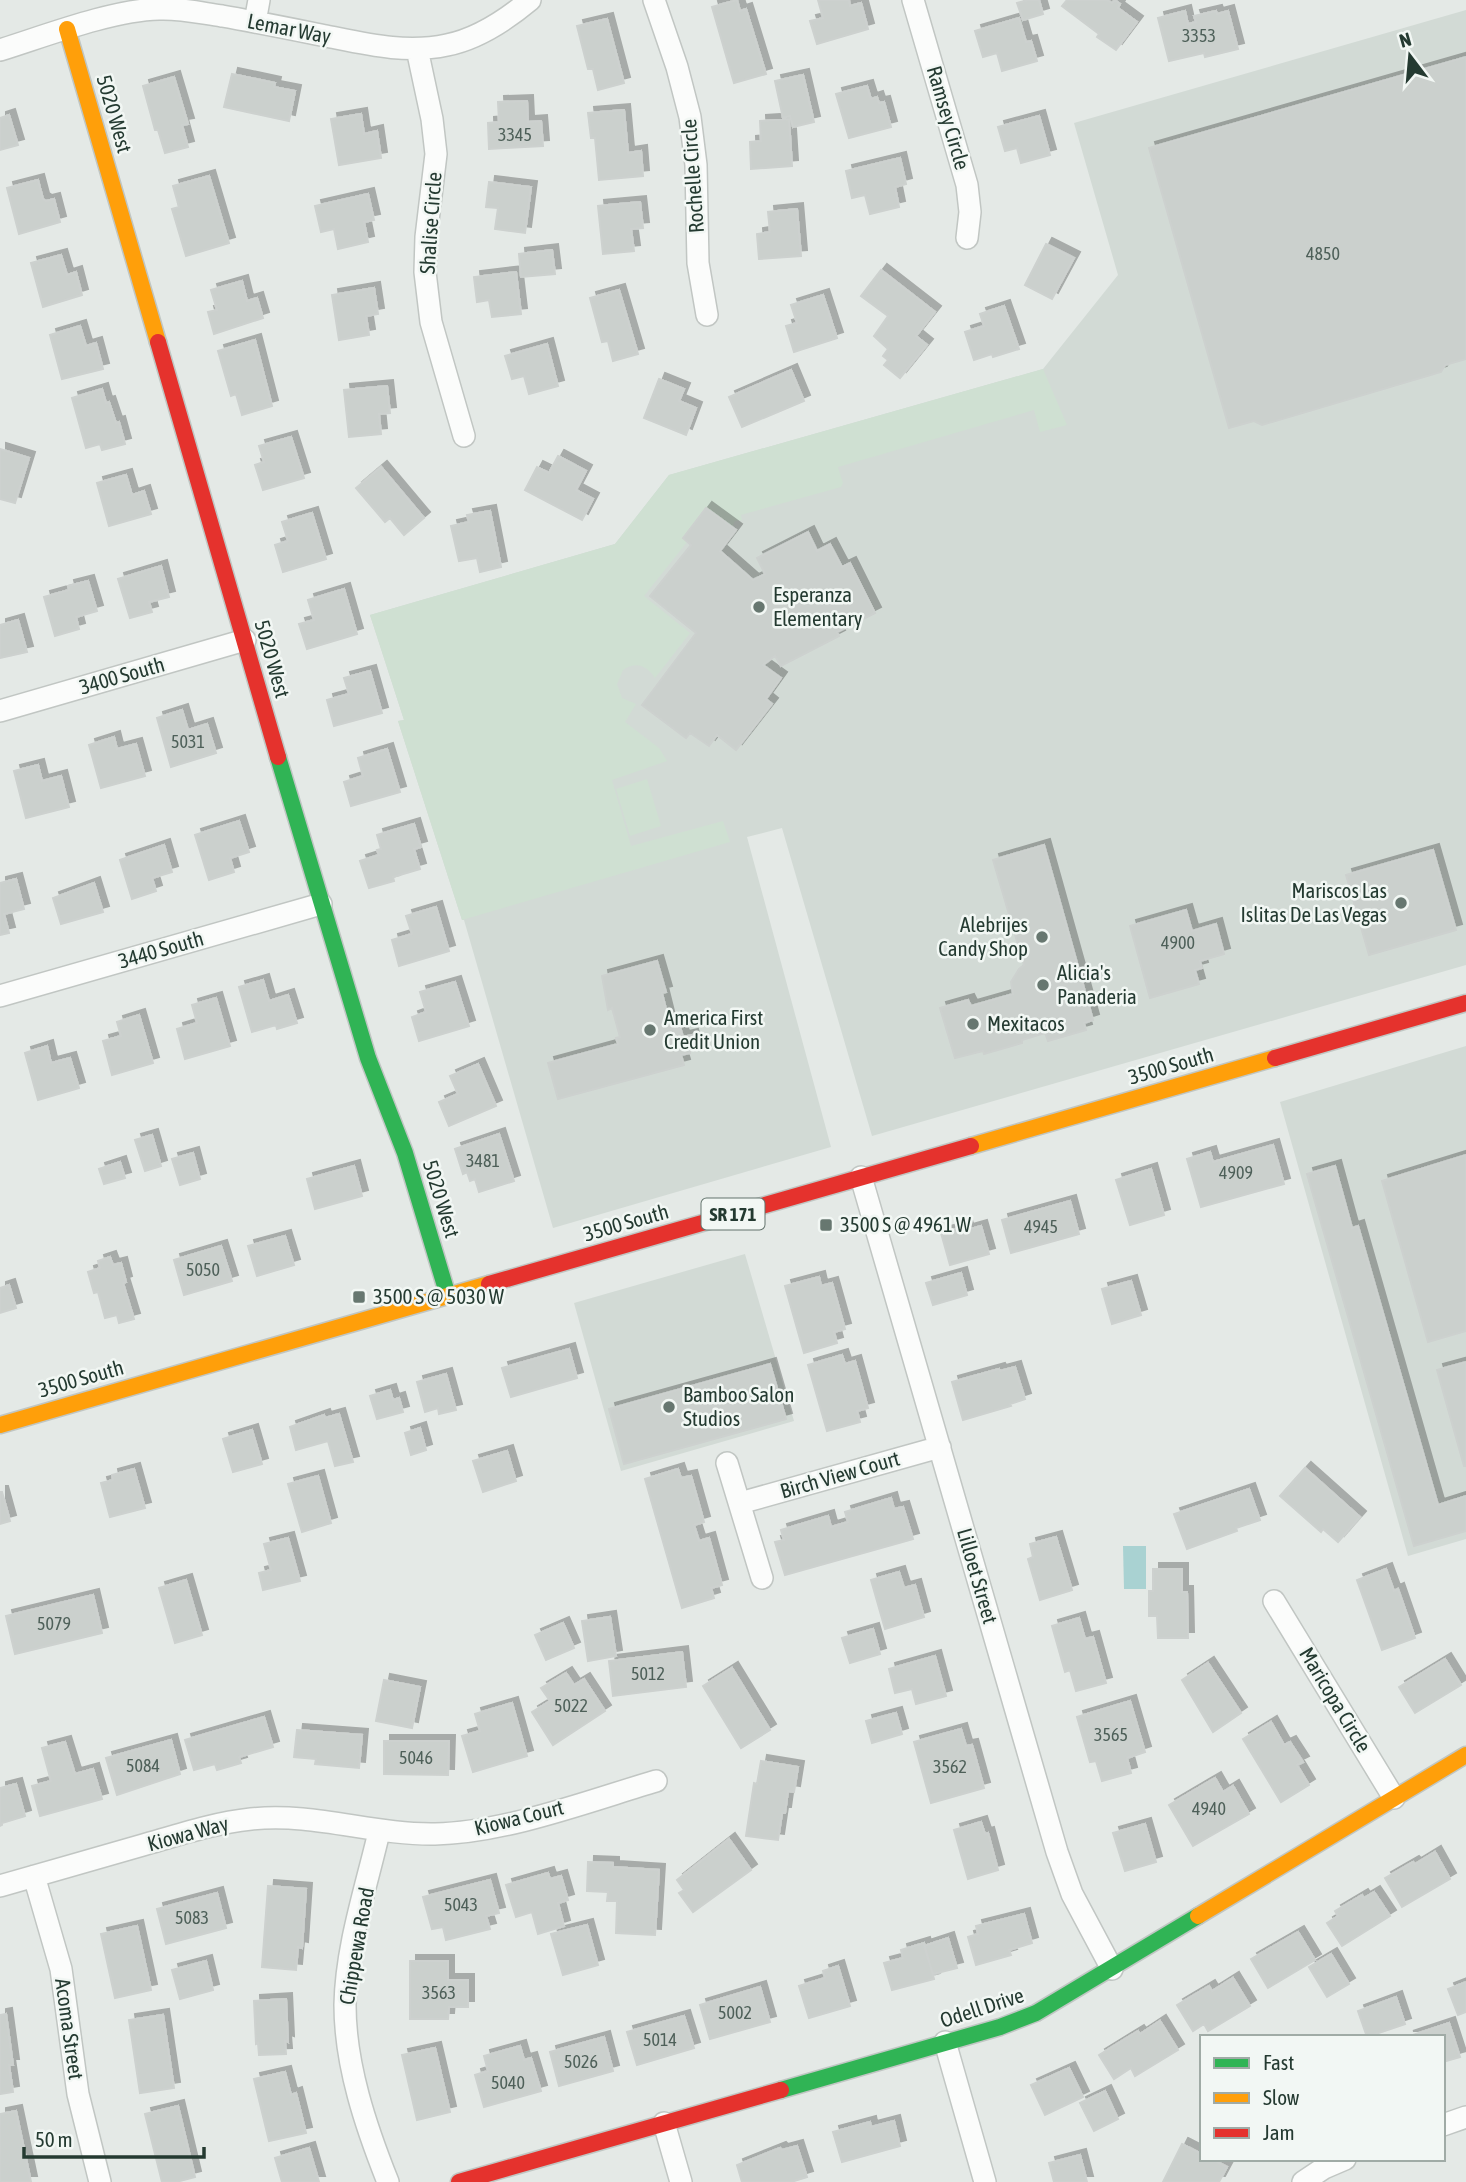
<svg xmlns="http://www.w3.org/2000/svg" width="1466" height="2182" font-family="'Asap Condensed',sans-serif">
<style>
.built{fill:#d2dad5}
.green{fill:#cfe0d2}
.water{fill:#a9d2d2}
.building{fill:#cbd0cd;stroke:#cdd1cf;stroke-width:2;filter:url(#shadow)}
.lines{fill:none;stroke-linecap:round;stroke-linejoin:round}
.street-casing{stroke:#c1c6c3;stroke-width:24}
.fast-casing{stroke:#c0c6c3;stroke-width:19}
.slow-casing{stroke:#c0c6c3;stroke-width:19}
.jam-casing{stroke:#c0c6c3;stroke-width:19}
.street{stroke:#fbfcfb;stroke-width:21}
.fast{stroke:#30b455;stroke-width:16}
.slow{stroke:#ff9f0a;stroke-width:16}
.jam{stroke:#e5322d;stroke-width:16}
.poi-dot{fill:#677770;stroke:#f2f7f4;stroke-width:2.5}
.labels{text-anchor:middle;stroke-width:5;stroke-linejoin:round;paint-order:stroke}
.number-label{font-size:18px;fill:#4e6059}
.shield{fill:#f2f7f4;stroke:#62736c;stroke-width:2}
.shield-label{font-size:19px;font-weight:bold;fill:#243a31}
.street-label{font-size:21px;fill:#243a31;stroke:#f2f7f4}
.poi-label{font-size:21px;fill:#243a31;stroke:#f2f7f4;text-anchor:start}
</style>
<defs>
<filter id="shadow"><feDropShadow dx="6" dy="-6" stdDeviation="0" flood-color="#0004"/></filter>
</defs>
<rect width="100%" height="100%" fill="#e4e9e6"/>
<path class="built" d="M1466,10V965L872,1136L782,828L747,837L831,1147L553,1228L464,920H462L398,721L404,720L370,615L615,544L669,475L1043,369L1118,275L1074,123Z
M1466,1046V1539L1408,1556L1280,1102Z
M745,1254L794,1421L621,1471L574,1303Z"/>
<path class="green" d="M1043,369L1067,425L1040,432L1034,410L838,467L843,483L841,487L741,515L742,520L735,521L732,527L705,508L683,538L687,542L644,596L690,633L655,678C647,665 635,661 623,670L617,684L622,698L636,704L625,722L659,748L667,761L612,780L631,846L723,821L730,842L462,920L398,721L404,720L370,615L615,544L669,475Z
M647,779L661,826L630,836L616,789Z"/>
<path class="water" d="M1123,1546H1146V1589H1124Z"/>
<path class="building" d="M737,0L740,11L746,9L766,74L734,83L712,7Z
M818,0H849L850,6L861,3L868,29L817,44L810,21L823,18Z
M1028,0H1039L1043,14L1023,20L1017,3Z
M1067,0H1107L1112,3L1115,0L1120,4L1118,8L1137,22L1116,50L1097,37L1099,34L1062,6Z
M1185,11L1188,24L1196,22L1194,16L1216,11L1217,14L1228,11L1238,49L1205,57L1204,53L1169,61L1158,18Z
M1019,18L1026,42L1031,41L1037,61L1002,71L997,53L983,57L975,31Z
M607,19L624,83L598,90L593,69H588L577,26Z
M1466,57V359L1445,365L1441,372L1262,425L1254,421L1229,428L1149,148Z
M232,74L275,83L274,87L295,91L289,121L224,107Z
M803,75L814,122L793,127L790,116L783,118L775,81Z
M174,77L188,124L182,125L188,147L165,153L158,130H155L143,86Z
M867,86L871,99L877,97L879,103L884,102L891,127L849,138L836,94Z
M527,101L528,122L541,121L543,146L489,149L488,123L499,122L498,102Z
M624,110L628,153L641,151L643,176L599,180L595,138H591L588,113Z
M361,114L364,134L377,131L381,158L339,165L331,119Z
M9,115L18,145L0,150V118Z
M1039,116L1050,155L1021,163L1017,148L1005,151L998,127Z
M789,119L792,166L751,169L750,142L761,141L760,121Z
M900,158L906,184L895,187L899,207L870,214L865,195L852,198L846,171Z
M209,176L229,243L186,256L172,209L179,207L173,186Z
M38,180L43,199L46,201L54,199L60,222L19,234L7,188Z
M489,182L531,187L525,233L495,229L498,208L486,207Z
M368,194L374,220L364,222L368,242L338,249L334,229L321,232L315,206Z
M640,202L643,228L631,229L634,251L603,254L598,206Z
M797,209L801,256L759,259L757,234L770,232L768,212Z
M1046,244L1074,258L1052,299L1025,285Z
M552,250L555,274L521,277L519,254Z
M61,255L67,275L76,272L82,295L43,307L31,263Z
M881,270L935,312L916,336L927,345L900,378L884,365L888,360L883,356L888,349L874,336L888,316L861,296Z
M516,272L521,314L492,317L489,300L477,302L474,277Z
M242,281L247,301L257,298L263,318L214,334L208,312L217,310L211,290Z
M374,288L378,314L366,316L369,335L339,340L332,295Z
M619,290L638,354L613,361L608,341L602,342L590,298Z
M823,295L837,338L794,352L786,326L797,323L791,305Z
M1004,306L1019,349L993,357L992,354L974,360L965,332L984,326L980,314Z
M80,326L86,346L96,343L103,369L62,379L50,335Z
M255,340L272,406L242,415L236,394L231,396L218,351Z
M547,344L558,386L529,394L524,376L512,379L505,356Z
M791,370L804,401L742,427L729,397Z
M659,379L684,389L679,401L696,408L686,435L644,418Z
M387,386L390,413L379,414L381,434L349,437L344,390Z
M102,389L106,403L109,402L116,423L119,422L125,444L102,450L100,444L86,448L72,398Z
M291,437L304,478L263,490L255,465L264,462L259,446Z
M0,449L29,458L15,503L0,499Z
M558,456L586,471L576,490L593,499L582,520L525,490L537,467L549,473Z
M381,467L424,518L404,535L390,518L385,522L356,488Z
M126,475L132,495L144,491L151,514L109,526L97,483Z
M706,508L736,530L720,551L753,580L765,574L757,558L808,532L817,551L830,544L842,567L850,563L875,613L837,632L839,636L781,666L775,656L763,665L781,678L766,699L772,704L736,750L717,735L709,746L690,733L686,738L642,705L696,633L650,596L691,545L683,538Z
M490,511L501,567L480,572L477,558L459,561L451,526L469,522L467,515Z
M312,513L326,559L283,572L275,545L288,541L282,522Z
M161,566L169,597L149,602L152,612L130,618L118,579Z
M88,581L97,611L76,617L79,629L55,636L44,597L69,590L68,586Z
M344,589L357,634L307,649L299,624L314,620L308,600Z
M18,620L27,652L0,658V625Z
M370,671L382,713L334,726L327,700L349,694L344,678Z
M182,710L188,730L207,724L216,753L171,767L157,718Z
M114,737L117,749L136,744L145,776L101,788L89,745Z
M387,749L400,792L351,806L344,782L363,776L358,758Z
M38,765L42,781L61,776L69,807L26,818L14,771Z
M239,821L249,852L230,858L234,872L209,880L195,835Z
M414,824L421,847L414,849L420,869L393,877L394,881L369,888L360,861L379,855L377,850L381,849L377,835Z
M164,845L172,872L152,878L156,891L132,899L120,860Z
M1044,845L1093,1020L1084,1023L1086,1030L1048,1041L1045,1033L1022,1040V1043L984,1054L983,1051L955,1058L940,1008L968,1000L971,1006L1013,994L1011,982L1019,969L1024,965L993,860Z
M1433,850L1456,930L1369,955L1346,875Z
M16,879L24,909L4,914L9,933L0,935V883Z
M94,883L103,912L61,924L53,898Z
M436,907L449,951L399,966L392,940L412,934L406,916Z
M1186,910L1192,931L1216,924L1224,954L1200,961L1202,968L1195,970L1199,984L1150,998L1130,926Z
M657,961L666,992L662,993L670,1025L679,1023L683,1037L692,1035L694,1043L688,1044L690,1053L681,1055L684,1065L558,1099L548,1063L618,1044L616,1038L620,1037L612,1008L608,1010L602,976Z
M263,980L269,1001L288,995L297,1023L277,1029L276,1025L252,1032L239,987Z
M455,982L469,1026L419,1041L412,1017L426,1012L420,992Z
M216,998L230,1046L185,1059L177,1029L197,1023L192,1005Z
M139,1015L153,1063L112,1075L103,1041L121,1036L117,1022Z
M47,1046L51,1063L70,1058L79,1088L38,1100L25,1053Z
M478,1064L496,1106L449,1126L439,1102L458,1094L450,1076Z
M499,1134L514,1181L479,1192L475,1179L470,1181L467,1172L463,1174L455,1149Z
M152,1135L161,1166L145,1171L135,1140Z
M1273,1145L1284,1184L1201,1207L1187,1159L1210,1152L1213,1162Z
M193,1153L200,1179L180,1185L172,1159Z
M1466,1155V1331L1428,1342L1382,1181Z
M120,1162L125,1178L104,1184L99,1169Z
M354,1166L362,1196L315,1209L307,1179Z
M1335,1166L1352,1228L1358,1226L1438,1505L1466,1496V1531L1414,1546L1307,1174Z
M1151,1169L1164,1215L1130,1225L1116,1180Z
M1070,1201L1079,1234L1011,1253L1002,1220Z
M966,1226L967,1230L981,1226L989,1254L950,1265L941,1233Z
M285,1236L294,1265L257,1276L248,1246Z
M221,1246L232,1281L184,1295L174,1260Z
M110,1257L113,1265L121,1263L126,1282L123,1283L134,1319L119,1323L117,1315L105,1318L98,1292L94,1293L88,1272L100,1268L98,1261Z
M961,1273L967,1295L933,1305L926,1283Z
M819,1277L821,1286L832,1283L845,1329L834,1332L837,1343L804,1353L785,1286Z
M1131,1281L1141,1315L1112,1324L1102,1289Z
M9,1285L16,1308L0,1313V1288Z
M569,1349L577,1378L511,1397L502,1368Z
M842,1355L845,1364L855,1361L868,1408L857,1411L860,1422L827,1431L808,1365Z
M1466,1362V1466H1464L1437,1370Z
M770,1364L786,1419L624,1464L609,1409Z
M1015,1367L1025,1399L1010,1404L1011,1406L963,1420L952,1382L999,1369L1000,1371Z
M446,1374L456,1410L439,1414L438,1408L425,1412L417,1382Z
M390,1390L393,1400L399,1398L403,1412L377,1419L370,1396Z
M339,1414L353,1462L335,1466L328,1441L296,1450L290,1427L324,1415L325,1418Z
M420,1428L426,1450L411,1455L405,1433Z
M252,1430L262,1464L233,1472L223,1439Z
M507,1451L516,1481L483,1492L473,1461Z
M1305,1468L1360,1517L1338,1542L1323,1529L1321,1532L1280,1496Z
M134,1469L145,1508L110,1517L101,1483L113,1480L112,1475Z
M678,1469L681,1478L691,1476L704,1522L694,1525L699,1541L709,1538L722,1585L711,1588L714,1598L682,1608L645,1479Z
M318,1476L331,1523L302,1532L288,1484Z
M1249,1489L1260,1520L1236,1528L1237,1531L1187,1549L1174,1514Z
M0,1492H2L10,1521L0,1524Z
M891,1498L894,1509L903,1507L913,1539L785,1575L775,1542L784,1540L781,1530L828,1516L831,1527L848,1522L845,1512Z
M1056,1537L1072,1590L1040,1600L1028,1559L1033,1557L1030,1544Z
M288,1538L300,1581L263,1590L259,1573L271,1570L264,1544Z
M1153,1569H1182V1592H1187L1188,1638H1158L1157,1616H1149V1591H1153Z
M1386,1569L1394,1591L1398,1589L1415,1638L1382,1650L1357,1580Z
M899,1572L904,1588L915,1585L924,1617L885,1629L871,1580Z
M186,1580L202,1635L175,1643L159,1588Z
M93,1595L102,1633L15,1654L6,1616Z
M610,1617L616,1656L588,1661L582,1621Z
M1079,1618L1085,1639L1093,1637L1106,1683L1076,1691L1070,1670L1065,1672L1052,1626Z
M563,1623L574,1648L546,1660L535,1635Z
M873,1629L880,1654L850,1663L842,1638Z
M682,1652L686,1687L613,1696L609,1661Z
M935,1656L946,1696L916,1704L912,1689L895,1693L889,1669Z
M1445,1659L1461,1685L1415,1713L1399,1687Z
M1208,1663L1241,1713L1213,1732L1182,1680Z
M732,1668L770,1730L741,1748L703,1686Z
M566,1673L574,1685L584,1679L605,1711L553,1745L532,1712L550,1701L541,1688Z
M384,1680L420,1687L412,1728L376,1721Z
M1130,1701L1145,1752L1127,1758L1131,1773L1102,1781L1096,1761L1090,1762L1077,1717Z
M512,1703L527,1756L473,1772L462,1736L480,1731L475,1714Z
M896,1713L902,1734L872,1743L866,1721Z
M264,1717L273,1747L239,1757L241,1763L217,1770L215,1764L194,1770L185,1740Z
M1271,1722L1284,1745L1290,1742L1303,1762L1297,1765L1309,1785L1281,1802L1243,1739Z
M961,1729L966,1746L972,1745L984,1788L931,1803L914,1742Z
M297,1730L362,1735L359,1768L315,1764L316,1759L294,1757Z
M171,1740L180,1774L117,1795L106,1758Z
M384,1741H449L448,1775L384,1774Z
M65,1742L75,1774L93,1769L102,1799L40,1816L32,1786L51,1781L42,1748Z
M761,1761L798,1767L794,1792L788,1791L785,1813H782L778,1840L746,1836L754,1783L757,1784Z
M1215,1778L1223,1792L1233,1786L1249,1814L1193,1846L1169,1805Z
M16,1784L25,1816L2,1823V1825L0,1826V1788Z
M981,1822L985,1834L988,1833L998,1870L968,1879L954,1830Z
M1145,1824L1156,1862L1125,1871L1113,1833Z
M729,1839L751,1870L693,1912L679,1893L684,1890L677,1880Z
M1435,1852L1450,1879L1402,1907L1385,1878L1413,1862L1415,1864Z
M588,1862L613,1863V1867L659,1870L655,1935L616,1933L617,1901H607L608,1892L587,1891Z
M548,1873L550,1879L561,1876L568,1900L558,1903L564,1926L538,1934L532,1912L516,1917L506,1885Z
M490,1880L499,1913L486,1916L490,1929L446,1940L443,1927L432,1929L423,1897Z
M268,1886L306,1889L302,1948L298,1947L296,1970L262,1967Z
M1374,1892L1390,1916L1342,1946L1327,1923L1338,1916L1335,1911L1362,1895L1364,1898Z
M217,1893L226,1928L166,1944L157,1909Z
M1024,1914L1032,1943L1009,1950L1011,1955L976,1965L968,1937L978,1934L976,1926Z
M587,1925L598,1965L563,1975L551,1934Z
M137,1926L151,1990L115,1998L101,1934Z
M1298,1932L1315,1960L1268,1988L1251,1959Z
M948,1938L957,1968L933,1974L924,1946Z
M924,1943L934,1979L892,1990L884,1963L903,1958L901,1950Z
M1331,1954L1349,1984L1327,1997L1309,1967Z
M206,1961L213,1990L180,1999L172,1970Z
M410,1961H448V1980H468V2007H449L448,2019H410Z
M838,1966L850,2006L809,2018L799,1986L825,1978L823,1971Z
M1233,1978L1250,2006L1208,2031L1204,2024L1193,2031L1177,2005L1209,1986L1212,1991Z
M1466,1982V2012L1458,2015L1448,1989Z
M760,1987L770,2022L710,2039L700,2005Z
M1396,1997L1405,2024L1367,2037L1358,2011Z
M286,1999L288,2042L285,2041L286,2054L259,2055L258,2043L256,2044L254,2001Z
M6,2014L13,2065H9L13,2092L0,2094V2015Z
M163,2015L174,2088L140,2093L129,2020Z
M684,2016L694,2048L637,2065L627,2032Z
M1160,2021L1178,2050L1135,2076L1131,2068L1114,2079L1099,2055L1138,2031L1140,2034Z
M1449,2023L1460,2057L1443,2062V2037H1407Z
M604,2037L613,2071L559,2086L550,2052Z
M520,2046L524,2060L531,2058L541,2091L484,2107L475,2075L488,2071L484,2056Z
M435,2048L450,2112L417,2120L402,2055Z
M1069,2068L1083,2097L1045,2115L1031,2085Z
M285,2072L291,2095L296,2093L306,2133L269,2141L254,2079Z
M1105,2091L1118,2119L1094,2131L1080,2103Z
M178,2106L195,2177L176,2182H162L145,2114Z
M16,2111L31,2182H0V2114Z
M894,2121L900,2146L842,2162L833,2132L870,2122L871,2127Z
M1182,2144L1202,2154V2159H1212L1227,2167L1219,2182H1163Z
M797,2146L807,2177L791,2182H742L737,2165L780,2148L782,2150Z
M309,2148L319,2182H282L275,2158Z
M1080,2155L1087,2182H1054L1049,2163Z"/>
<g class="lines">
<defs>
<path id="street" d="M654,0L677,67L690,117L696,165L698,263L707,315
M913,0L967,185L970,212L967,238
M255,22L259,0
M417,49L432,119L436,154L426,237L425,272L431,322L464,436
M0,50C45,36 112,10 159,9C180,8 201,13 222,16C257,22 291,29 326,36C366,44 406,54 447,45C477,39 506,20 530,0
M0,711L245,640
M0,996L321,904
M861,1177L1057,1852L1072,1894L1112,1969
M727,1463L762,1578
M740,1503L940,1447
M1274,1601L1394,1798
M379,1832C366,1888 346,1947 345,2005C345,2065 366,2127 388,2182
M34,1876L61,1969L78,2094L100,2182
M0,1886C48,1872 95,1859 143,1845C178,1835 214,1823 251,1819C313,1812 373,1835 435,1834C504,1833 589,1801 656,1781
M945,2042L985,2182
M664,2123L681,2182
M1443,2125L1466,2117
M1303,2182L1324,2168L1345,2159"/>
<path id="fast" d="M278,757L368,1058L405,1153L448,1296
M781,2090L1000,2027L1036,2013L1198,1916"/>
<path id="slow" d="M67,29L158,342
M971,1146L1275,1058
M0,1425L489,1284
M1198,1916L1466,1755"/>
<path id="jam" d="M158,342L278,757
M1275,1058L1466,1003
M489,1284L971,1146
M459,2182L781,2090"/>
</defs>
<use href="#street" class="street-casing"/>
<use href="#fast" class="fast-casing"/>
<use href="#slow" class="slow-casing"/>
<use href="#jam" class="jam-casing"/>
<use href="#street" class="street"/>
<use href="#fast" class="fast"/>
<use href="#slow" class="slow"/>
<use href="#jam" class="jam"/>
</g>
<g class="poi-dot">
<circle cx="759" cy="607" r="7"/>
<circle cx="1401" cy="903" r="7"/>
<circle cx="1042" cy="937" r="7"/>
<circle cx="1043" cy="985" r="7"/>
<circle cx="973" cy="1024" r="7"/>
<circle cx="650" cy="1030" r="7"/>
<rect x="819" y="1218" width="14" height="14" rx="3.5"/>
<rect x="352" y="1290" width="14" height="14" rx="3.5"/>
<circle cx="669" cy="1407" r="7"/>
</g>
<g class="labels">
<g class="number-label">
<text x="1199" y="42">3353</text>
<text x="515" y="141">3345</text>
<text x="1323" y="260">4850</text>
<text x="188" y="748">5031</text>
<text x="1178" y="949">4900</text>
<text x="483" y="1167">3481</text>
<text x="1236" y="1179">4909</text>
<text x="1041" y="1233">4945</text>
<text x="203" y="1276">5050</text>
<text x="54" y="1630">5079</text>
<text x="648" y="1680">5012</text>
<text x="571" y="1712">5022</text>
<text x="1111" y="1741">3565</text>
<text x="416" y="1764">5046</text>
<text x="143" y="1772">5084</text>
<text x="950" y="1773">3562</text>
<text x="1209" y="1815">4940</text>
<text x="461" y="1911">5043</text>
<text x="192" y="1924">5083</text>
<text x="439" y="1999">3563</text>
<text x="735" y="2019">5002</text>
<text x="660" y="2046">5014</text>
<text x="581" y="2068">5026</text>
<text x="508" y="2089">5040</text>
</g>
<rect class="shield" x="701.5" y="1198.5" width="63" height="31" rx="5"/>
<g class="shield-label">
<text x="733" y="1221">SR 171</text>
</g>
<g class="street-label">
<text transform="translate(289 29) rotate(11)" y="7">Lemar Way</text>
<text transform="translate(114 114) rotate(74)" y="7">5020 West</text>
<text transform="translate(948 118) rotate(74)" y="7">Ramsey Circle</text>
<text transform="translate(693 176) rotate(-94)" y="7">Rochelle Circle</text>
<text transform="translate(431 223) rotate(-86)" y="7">Shalise Circle</text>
<text transform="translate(272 659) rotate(74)" y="7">5020 West</text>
<text transform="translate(122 676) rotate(-16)" y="7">3400 South</text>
<text transform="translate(161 950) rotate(-16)" y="7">3440 South</text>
<text transform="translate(1171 1066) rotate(-16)" y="7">3500 South</text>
<text transform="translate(441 1199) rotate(73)" y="7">5020 West</text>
<text transform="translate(626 1223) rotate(-16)" y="7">3500 South</text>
<text transform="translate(81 1379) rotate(-16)" y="7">3500 South</text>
<text transform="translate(840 1475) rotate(-16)" y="7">Birch View Court</text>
<text transform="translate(977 1576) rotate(74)" y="7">Lilloet Street</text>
<text transform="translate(1335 1700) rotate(59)" y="7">Maricopa Circle</text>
<text transform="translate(519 1818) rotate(-14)" y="7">Kiowa Court</text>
<text transform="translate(188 1834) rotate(-15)" y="7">Kiowa Way</text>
<text transform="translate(357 1946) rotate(-80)" y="7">Chippewa Road</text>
<text transform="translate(982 2008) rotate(-18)" y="7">Odell Drive</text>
<text transform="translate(69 2029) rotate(82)" y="7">Acoma Street</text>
</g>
<g class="poi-label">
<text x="773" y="602">Esperanza<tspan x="773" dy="24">Elementary</tspan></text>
<text x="1387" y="898" text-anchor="end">Mariscos Las<tspan x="1387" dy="24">Islitas De Las Vegas</tspan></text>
<text x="1028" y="932" text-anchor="end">Alebrijes<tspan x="1028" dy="24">Candy Shop</tspan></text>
<text x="1057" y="980">Alicia's<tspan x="1057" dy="24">Panaderia</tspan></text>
<text x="664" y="1025">America First<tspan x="664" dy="24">Credit Union</tspan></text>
<text x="987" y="1031">Mexitacos</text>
<text x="840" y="1232">3500 S @ 4961 W</text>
<text x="373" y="1304">3500 S @ 5030 W</text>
<text x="683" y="1402">Bamboo Salon<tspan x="683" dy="24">Studios</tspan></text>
</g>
</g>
<rect x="1200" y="2035" width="245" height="126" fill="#f2f7f4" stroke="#a0aba6" stroke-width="2"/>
<rect x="1214" y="2058" width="35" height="10" fill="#30b455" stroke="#a0aba6" stroke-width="2"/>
<text x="1263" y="2070" font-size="21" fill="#243a31">Fast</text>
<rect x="1214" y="2093" width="35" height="10" fill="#ff9f0a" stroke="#a0aba6" stroke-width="2"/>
<text x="1263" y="2105" font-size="21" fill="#243a31">Slow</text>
<rect x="1214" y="2128" width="35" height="10" fill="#e5322d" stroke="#a0aba6" stroke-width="2"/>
<text x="1263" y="2140" font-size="21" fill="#243a31">Jam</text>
<g transform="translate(1410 56) rotate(344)" stroke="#f2f7f4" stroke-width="5" paint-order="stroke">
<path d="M0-5L12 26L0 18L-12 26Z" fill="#243a31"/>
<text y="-10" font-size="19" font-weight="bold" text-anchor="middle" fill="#243a31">N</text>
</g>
<path d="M24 2147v10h180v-10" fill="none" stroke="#243a31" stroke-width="3.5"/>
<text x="35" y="2147" font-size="21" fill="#243a31" stroke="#f2f7f4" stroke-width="5" paint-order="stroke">50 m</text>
</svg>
